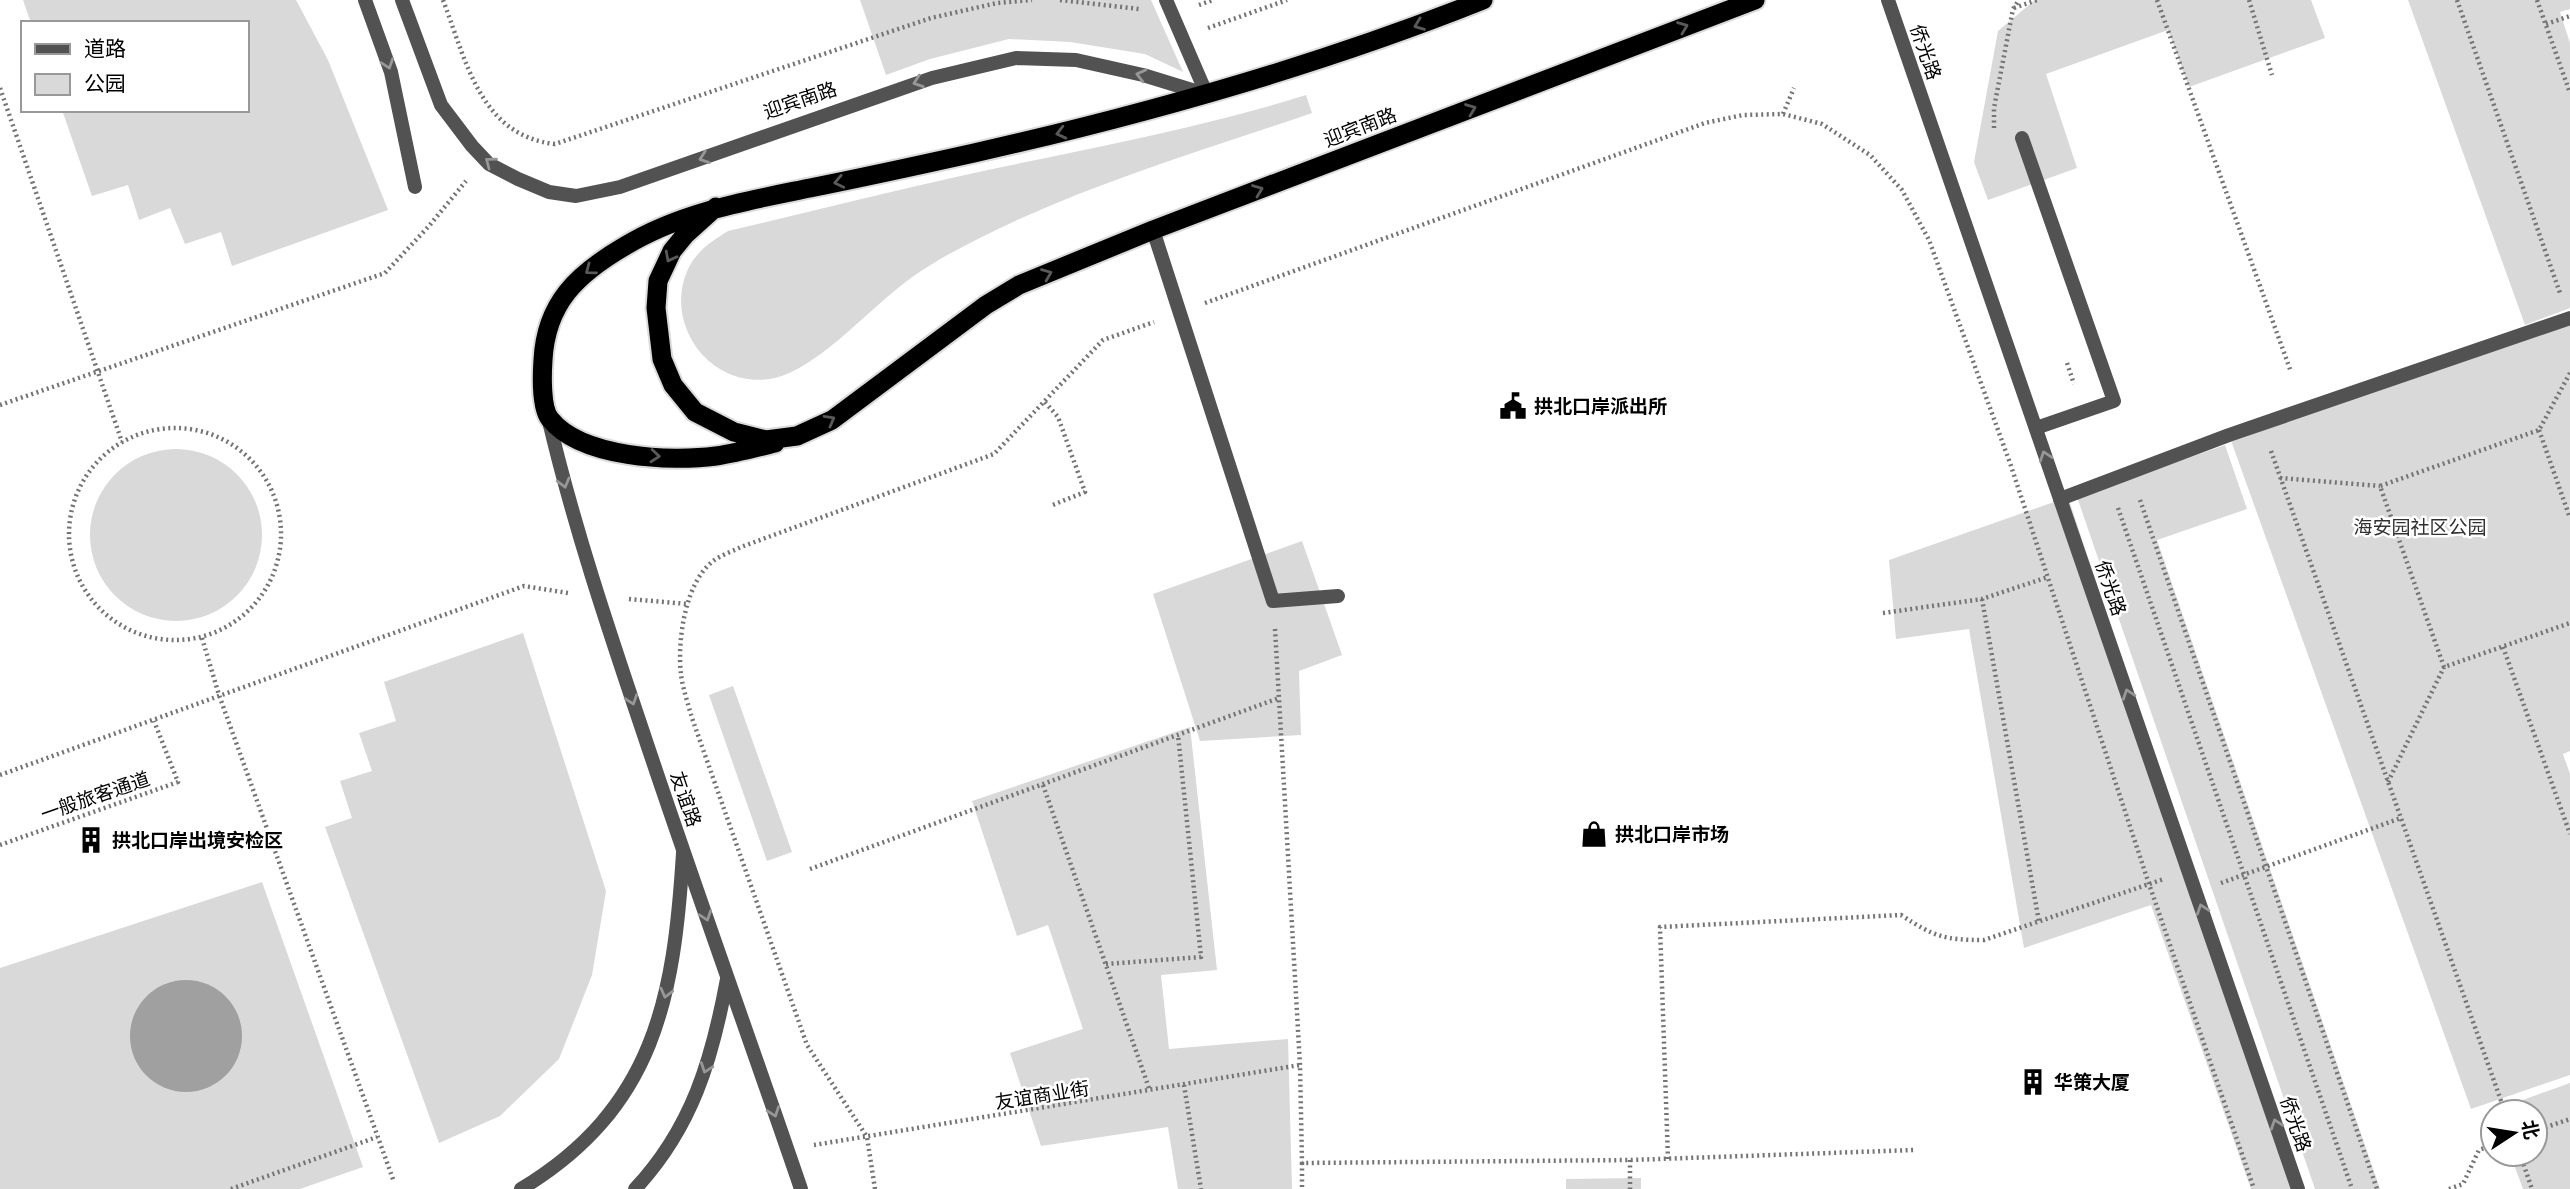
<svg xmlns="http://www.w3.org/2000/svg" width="2570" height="1189" font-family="Manrope,'Noto Sans SC',sans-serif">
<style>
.green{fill:#d9d9d9}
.water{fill:#a0a0a0}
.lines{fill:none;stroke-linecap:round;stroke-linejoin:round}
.primary-tunnel{stroke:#d9d9d9;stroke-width:18;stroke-dasharray:18 9;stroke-linecap:butt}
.trunk-casing{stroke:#dbdbdb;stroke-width:23}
.path{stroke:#747474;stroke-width:4.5;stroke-dasharray:2 3.5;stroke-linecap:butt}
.service{stroke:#525252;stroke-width:14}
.tertiary{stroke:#525252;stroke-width:14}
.trunk{stroke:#000;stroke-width:19}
.oneway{stroke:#595959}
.oneway2{stroke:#979797}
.labels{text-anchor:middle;stroke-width:5;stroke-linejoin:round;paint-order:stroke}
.street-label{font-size:19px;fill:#000;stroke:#fff}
.poi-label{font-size:19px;font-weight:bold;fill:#000;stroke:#fff;text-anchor:start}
.park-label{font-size:19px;fill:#303030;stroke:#fff}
</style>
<rect width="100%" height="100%" fill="#fff"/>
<path class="green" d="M23,0H296L328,60L388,210L232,266L221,232L185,244L170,208L139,220L128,185L92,196L62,110H247V23H31Z
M860,0H1151L1183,72L1145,54L1070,42L1009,39L930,59L886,75Z
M2035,0H2311L2325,38L2189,87L2168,30L2046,74L2077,168L1988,200L1974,162L1998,31Z
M2408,0H2570V9L2560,12L2570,43V308L2525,325Z
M1306,95L1312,113C1187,156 1057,193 942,258C927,267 911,277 898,288C865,314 815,369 775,378C712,392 661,324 689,267C698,250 712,241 728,231C807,213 886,192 965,175C1079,150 1195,130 1306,95Z
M2570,318V751L2563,754L2570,774V1075L2471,1109L2229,435Z
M2225,445L2247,509L2157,540L2380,1189H2315L2077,497Z
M90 535a86 86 0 1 1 172 0a86 86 0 1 1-172 0Z
M2068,497L2298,1189H2251L2151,905L2024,948L1969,629L1896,639L1889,560Z
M1302,541L1342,655L1299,671L1301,735L1200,741L1153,594Z
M523,633L606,891L592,975L559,1059L500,1116L439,1143L325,827L352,818L340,781L372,771L359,733L396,721L384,682Z
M733,686L792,852L767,861L709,695Z
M1190,727L1217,970L1161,975L1169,1049L1288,1039L1292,1189H1178L1168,1127L1041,1146L1010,1053L1083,1029L1048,925L1017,936L972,801Z
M262,882L363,1167L300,1189H0V968Z
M2570,1083V1189H2523L2510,1154H2535V1112H2496L2495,1110Z
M1641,1178V1189H1566V1179Z"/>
<path class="water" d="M130 1036a56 56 0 1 1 112 0a56 56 0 1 1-112 0Z"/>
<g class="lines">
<path class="primary-tunnel" d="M0,1164L8,1189"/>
<defs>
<path id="trunk" d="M716,207L685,235L672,251L658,281L656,308L662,359L673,385L695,412L734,432L766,440L797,436L832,420L986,305L1019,285L1153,230L1755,0
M775,443C755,448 736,453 716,456C671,462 581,458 550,419C541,408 542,375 543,360C546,303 577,274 625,246C681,212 746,201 810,188C865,177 920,165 974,153C1147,114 1318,66 1483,0"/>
</defs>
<use href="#trunk" class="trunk-casing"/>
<path class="path" d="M443,0C466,60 480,136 555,144L931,18L997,3L1032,0
M1060,0L1139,9
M2157,0L2291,372
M2249,0L2272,75
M2457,0L2560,293
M2537,0L2570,93
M1199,5L1213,0
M2014,8L2037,0
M2546,24L2570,16
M1208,28L1287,0
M0,88L122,442
M1783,114L1794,88
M1994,128V108L2013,9L2019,0
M1205,303L1705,123L1743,115L1783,114L1822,124L1870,155L1902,190L1929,240L2010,463L2149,884L2254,1189
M2067,363L2074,384
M2570,373L2539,430L2380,486L2444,667L2570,623
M1045,402L1058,417L1085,492L1050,506
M0,405L385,273L429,226L466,181
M69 534a106 106 0 1 1 212 0a106 106 0 1 1-212 0Z
M2539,430L2570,518
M2271,451L2505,1112
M2280,478L2380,486
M2140,500L2377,1189
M2118,508L2352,1189
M629,599L688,604
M1982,599L2039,922
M1883,613L1982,599L2048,577
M1275,629L1300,1065L1302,1163L1630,1160L1914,1150
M202,638L219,695L394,1182
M2503,647L2570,834
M0,775L524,586L568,593
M2388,782L2444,667
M1043,785L1150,1091
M0,845L178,782L154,721
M810,869L1279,698
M2221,883L2401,818
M1106,964L1201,957L1178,735
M1184,1085L1201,1189
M2535,1131L2570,1119
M814,1145L1300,1065
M2520,1154L2532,1189
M1668,1159L1660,927L1901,915C1935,937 1944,940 1984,940L2164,879
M1630,1160V1189
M1302,1163V1189
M231,1189L377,1137
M875,1189L867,1137L807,1045L692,718C688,704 683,689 681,675C677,641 685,579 716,559C724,554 733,551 741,547L994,454L1103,340L1154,322
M2449,1189L2463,1184L2479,1150L2493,1145"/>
<path class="service" d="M365,0L391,72L415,187
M1166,0L1207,95
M2022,138L2114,401L2036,428
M1153,230L1273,601L1338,596
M2060,499L2229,435L2570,318
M521,1189C655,1108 674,998 683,853"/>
<path class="tertiary" d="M402,0L441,105L472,146L489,164L518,179L549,192L576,196L620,187L932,78L1016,58L1076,60L1143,75L1205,94
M1888,0L2298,1189
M548,417C573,524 608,628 643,732C694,885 749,1037 801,1189
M635,1189C692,1128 712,1060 727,979"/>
<use href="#trunk" class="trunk"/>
</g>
<defs><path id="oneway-chevron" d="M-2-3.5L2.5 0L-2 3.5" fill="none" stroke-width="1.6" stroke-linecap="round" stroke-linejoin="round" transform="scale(1.75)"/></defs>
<g class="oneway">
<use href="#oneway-chevron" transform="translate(1419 25) rotate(159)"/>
<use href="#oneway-chevron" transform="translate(1683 27) rotate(-21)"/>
<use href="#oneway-chevron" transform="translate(1471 109) rotate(-21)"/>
<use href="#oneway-chevron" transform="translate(1061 133) rotate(166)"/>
<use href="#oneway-chevron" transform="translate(839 182) rotate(168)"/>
<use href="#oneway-chevron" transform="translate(1258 190) rotate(-21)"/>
<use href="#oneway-chevron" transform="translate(670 257) rotate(118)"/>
<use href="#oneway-chevron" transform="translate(590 270) rotate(143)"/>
<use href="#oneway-chevron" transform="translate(1047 274) rotate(-22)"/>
<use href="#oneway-chevron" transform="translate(830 420) rotate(-29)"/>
<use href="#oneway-chevron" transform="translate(655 456) rotate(5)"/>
</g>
<g class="oneway2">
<use href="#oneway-chevron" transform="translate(388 64) rotate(71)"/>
<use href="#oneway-chevron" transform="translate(1141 75) rotate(-166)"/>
<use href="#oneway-chevron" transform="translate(918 82) rotate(161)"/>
<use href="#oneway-chevron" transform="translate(704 158) rotate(161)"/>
<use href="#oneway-chevron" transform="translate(490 162) rotate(-143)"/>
<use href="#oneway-chevron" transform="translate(2045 456) rotate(-108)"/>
<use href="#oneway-chevron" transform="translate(564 483) rotate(75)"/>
<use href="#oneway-chevron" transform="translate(2128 694) rotate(-109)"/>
<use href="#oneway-chevron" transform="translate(632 700) rotate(71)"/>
<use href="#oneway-chevron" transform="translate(2202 909) rotate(-109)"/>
<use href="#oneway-chevron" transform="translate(706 916) rotate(71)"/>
<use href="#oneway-chevron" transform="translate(666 993) rotate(104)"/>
<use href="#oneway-chevron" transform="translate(706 1068) rotate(109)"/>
<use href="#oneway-chevron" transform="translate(774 1112) rotate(70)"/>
<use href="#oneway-chevron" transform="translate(2276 1124) rotate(-109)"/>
</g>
<defs>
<symbol id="civic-bare" viewBox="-9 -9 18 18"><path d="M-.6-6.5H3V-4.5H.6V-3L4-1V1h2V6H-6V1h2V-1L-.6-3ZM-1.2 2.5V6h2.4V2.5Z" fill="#000" stroke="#fff" stroke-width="2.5" paint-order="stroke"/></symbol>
<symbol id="shop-bare" viewBox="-9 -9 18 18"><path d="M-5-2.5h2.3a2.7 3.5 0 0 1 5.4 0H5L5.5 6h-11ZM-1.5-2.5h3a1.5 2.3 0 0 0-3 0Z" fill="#000" stroke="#fff" stroke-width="2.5" paint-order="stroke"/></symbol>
<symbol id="building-bare" viewBox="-9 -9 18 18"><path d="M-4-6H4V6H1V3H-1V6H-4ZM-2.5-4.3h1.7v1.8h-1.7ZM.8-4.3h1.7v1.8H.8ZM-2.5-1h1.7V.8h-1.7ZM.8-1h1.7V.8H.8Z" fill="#000" stroke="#fff" stroke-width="2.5" paint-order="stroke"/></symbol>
</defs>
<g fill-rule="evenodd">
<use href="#civic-bare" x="1494" y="387" width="38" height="38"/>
<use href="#shop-bare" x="1575" y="815" width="38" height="38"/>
<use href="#building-bare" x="72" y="821" width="38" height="38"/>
<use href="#building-bare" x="2014" y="1063" width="38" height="38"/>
</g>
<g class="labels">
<g class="street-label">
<text transform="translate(1926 52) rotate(71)" y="7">侨光路</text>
<text transform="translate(800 100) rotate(-19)" y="7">迎宾南路</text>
<text transform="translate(1360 127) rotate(-21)" y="7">迎宾南路</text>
<text transform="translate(2111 588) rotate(71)" y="7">侨光路</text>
<text transform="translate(95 796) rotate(-19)" y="7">一般旅客通道</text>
<text transform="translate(686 799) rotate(71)" y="7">友谊路</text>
<text transform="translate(1042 1095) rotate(-9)" y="7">友谊商业街</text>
<text transform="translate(2296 1124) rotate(71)" y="7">侨光路</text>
</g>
<g class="poi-label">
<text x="1534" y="413">拱北口岸派出所</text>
<text x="1615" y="841">拱北口岸市场</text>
<text x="112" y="847">拱北口岸出境安检区</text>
<text x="2054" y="1089">华策大厦</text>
</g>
<g class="park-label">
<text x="2420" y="534">海安园社区公园</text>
</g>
</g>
<rect x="21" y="21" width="228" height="91" fill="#ffffff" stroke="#999999" stroke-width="2"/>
<rect x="35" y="44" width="35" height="10" fill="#525252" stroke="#999999" stroke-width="2"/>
<text x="84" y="56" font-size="21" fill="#000000">道路</text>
<rect x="35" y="74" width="35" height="21" fill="#d9d9d9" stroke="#999999" stroke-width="2"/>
<text x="84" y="91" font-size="21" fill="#000000">公园</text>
<g transform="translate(2514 1133) rotate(78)"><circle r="33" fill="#ffffff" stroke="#999999" stroke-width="2"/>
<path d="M0-5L12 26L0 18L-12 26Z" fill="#000000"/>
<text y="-10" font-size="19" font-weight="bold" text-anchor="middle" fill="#000000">北</text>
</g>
</svg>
